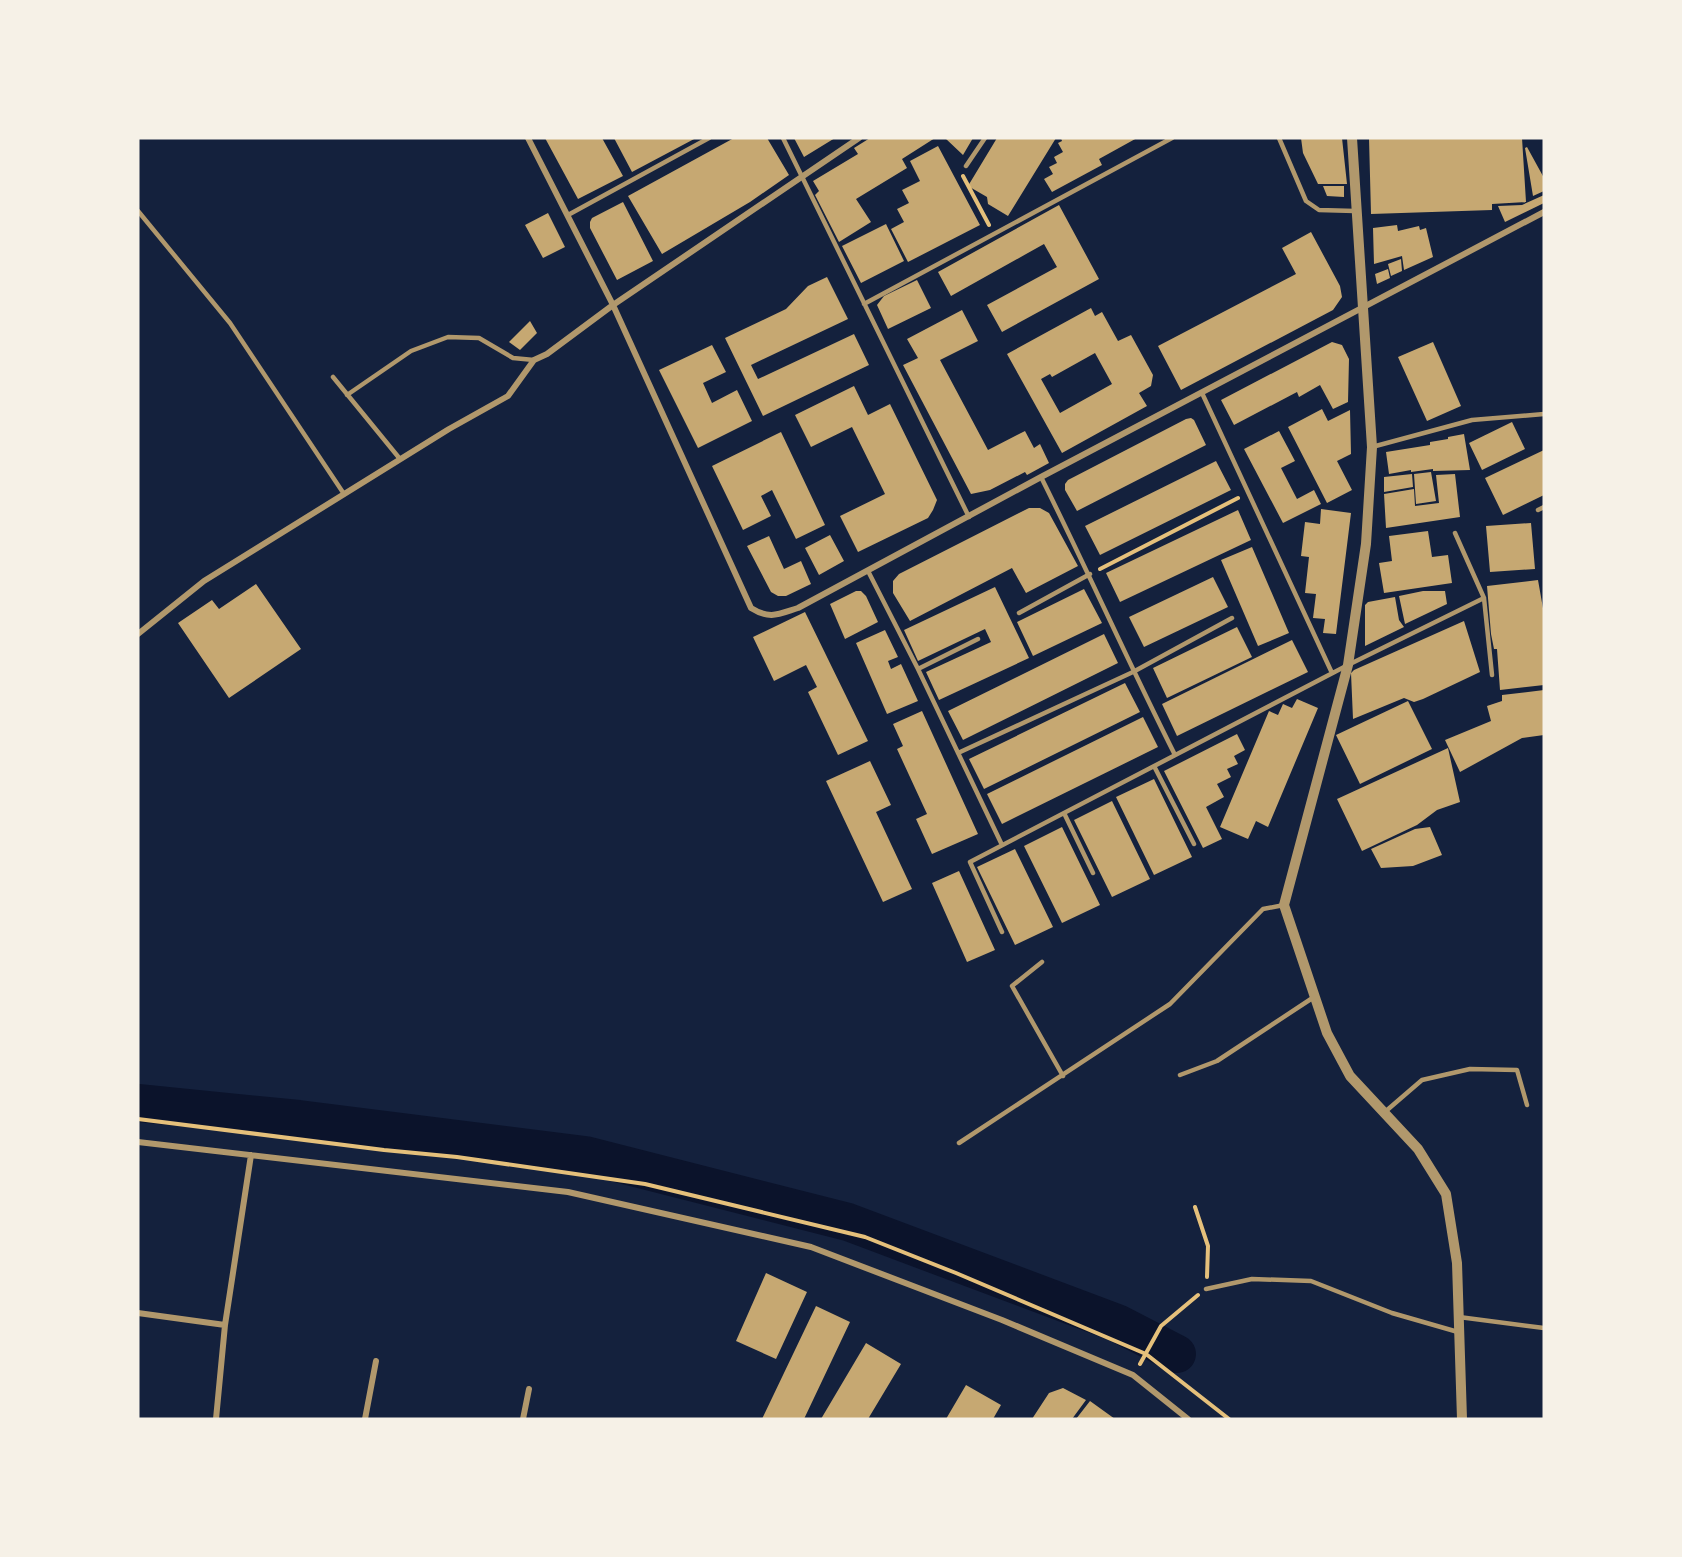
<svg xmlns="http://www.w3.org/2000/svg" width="1682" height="1557" font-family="Overpass,sans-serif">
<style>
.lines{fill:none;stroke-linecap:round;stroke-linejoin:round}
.river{stroke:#0b132b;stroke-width:38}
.building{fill:#c6a872;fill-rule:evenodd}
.path{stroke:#e5c07b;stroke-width:4}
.service{stroke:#b1986c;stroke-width:4.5}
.minor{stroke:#b1986c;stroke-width:6}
.tertiary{stroke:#b1986c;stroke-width:10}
</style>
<rect width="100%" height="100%" fill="#14213d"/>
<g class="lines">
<path class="river" d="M138,1103L299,1119L585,1155L848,1222L1117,1323L1177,1354"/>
</g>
<path class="building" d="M545,138H602L623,176L578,199Z
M614,138H696L632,172Z
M734,138H767L789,175L750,202L662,254L628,196Z
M794,138H835L804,157Z
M870,138H935L902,159L907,168L856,199L871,222L839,242L815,195L819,191L813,181L858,154L854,148Z
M945,138H973L963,155Z
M997,138H1056L1008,216L988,204L987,197L968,186Z
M1061,138H1137L1099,159L1102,165L1052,192L1044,179L1053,174L1049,167L1057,163L1054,157L1063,152L1058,143L1062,141Z
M1301,138H1342L1347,184H1318L1303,153Z
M1369,138H1522L1526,202L1492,204V210L1371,214Z
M938,146L980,225L908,262L891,229L904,222L897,209L909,203L902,190L920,181L910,161Z
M1527,147L1544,178V191L1533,196L1525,148Z
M1323,186H1344V197L1327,196Z
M1544,195V203L1505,222L1498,206L1522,205Z
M623,202L653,261L617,280L590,228V222L592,218Z
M1059,205L1099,279L1002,332L987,305L1057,267L1044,244L951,296L938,272Z
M548,213L565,247L543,258L525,225Z
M886,224L904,261L861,283L842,246Z
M1397,225L1398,231L1419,226L1420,230L1426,228L1433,257L1404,270L1402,256L1374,264L1373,228Z
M1311,232L1340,286L1342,297L1333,310L1181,390L1158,346L1296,274L1282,248Z
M1401,259L1402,271L1391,276L1388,264Z
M1388,269L1390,278L1377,284L1375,274Z
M827,277L848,319L751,365L758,379L854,334L869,365L763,416L725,338L786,309L808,286Z
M917,280L931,308L888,329L877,305L884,296Z
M1091,308L1095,316L1102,312L1118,341L1131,335L1153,375L1151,386L1139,393L1147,406L1062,453L1007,354ZM1095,353L1112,384L1060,413L1041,379L1050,374L1052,377Z
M962,310L978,341L940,360L988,450L1025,431L1034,448L1040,444L1049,463L1027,475L1025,472L990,490L971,494L903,365L918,358L907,339Z
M530,321L537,333L520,350L509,342Z
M1332,342L1342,345L1349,359L1348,402L1333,409L1320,385L1299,397L1297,392L1234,425L1221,400Z
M1433,342L1461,406L1427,421L1398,357Z
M712,345L726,372L703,383L712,403L737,390L752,421L698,448L659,370Z
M854,386L868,415L890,404L937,500L933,510L928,518L858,552L840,516L885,494L852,427L811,447L795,415Z
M1322,409L1328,421L1350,410L1351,454L1337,461L1352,490L1327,503L1288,427Z
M1191,418L1194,420L1206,445L1077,511L1065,490V484L1068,480L1186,419Z
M1512,422L1525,449L1482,470L1469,443Z
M1279,431L1295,461L1281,468L1297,499L1314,490L1321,504L1283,523L1244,449Z
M781,432L825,525L796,539L772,490L761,496L771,516L743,530L712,466Z
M1464,434L1470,470L1433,471V469L1411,472V470L1389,474L1386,452L1430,445V442L1448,439V437Z
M1544,450V495L1503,515L1485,478Z
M1216,461L1231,490L1100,555L1085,526Z
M1431,472L1436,501L1416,504L1414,474Z
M1412,474L1413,487L1384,492V477Z
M1455,474L1460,517L1386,528L1384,494L1414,489L1415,506L1439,503L1436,475Z
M1029,508H1040L1049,513L1078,566L1026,593L1012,568L910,621L893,593V581L899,574Z
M1321,509L1351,513L1336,634L1323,633L1325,619L1313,618L1316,594L1305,593L1309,557L1301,556L1305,522L1320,524Z
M1238,510L1251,540L1120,602L1106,573Z
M1531,523L1535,569L1490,572L1486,526Z
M1428,531L1432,557L1448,555L1452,583L1384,593L1379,563L1392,561L1389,536Z
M830,535L844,561L819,575L805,548Z
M769,536L784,569L801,561L811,584L786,596H778L771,592L747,546Z
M1252,547L1289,633L1258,646L1221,560Z
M1213,577L1228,607L1144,647L1129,617Z
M1538,580L1544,614V685L1500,690L1497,649H1494L1491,634L1487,586Z
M256,584L301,649L229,698L178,623L212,600L219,609Z
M995,587L1029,658L939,700L926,672L991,642L985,629L918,661L904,630Z
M1084,589L1102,623L1033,656L1017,622Z
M856,591H861L866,596L878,622L845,639L830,604Z
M1423,591H1445L1447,604L1405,624L1399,596Z
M1395,597L1399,620L1404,627L1365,646V605L1368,602Z
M805,612L868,741L838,755L808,692L817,687L806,665L774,681L753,637Z
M1464,621L1480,672L1423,699L1414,702L1404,698L1353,719L1351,673L1354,670Z
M1237,627L1252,657L1167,698L1153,668Z
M885,630L898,657L888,661L891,669L901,664L918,701L887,714L856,643Z
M1104,634L1118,663L963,740L948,711Z
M1292,640L1308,672L1177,736L1162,704Z
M1125,683L1140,712L984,789L969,759Z
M1544,690V735L1522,738L1460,772L1445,740L1491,721L1487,706L1502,701V695Z
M1297,699L1318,708L1268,827L1256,821L1248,839L1220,827L1269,711L1278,715L1283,704L1292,708Z
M1408,701L1432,749L1360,784L1336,735Z
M922,711L978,834L932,854L916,819L927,814L897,749L903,746L893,724Z
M1143,717L1158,747L1002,824L987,794Z
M1237,734L1245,750L1234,756L1238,764L1227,769L1231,777L1217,784L1224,797L1206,807L1222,839L1203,848L1164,771Z
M1448,748L1460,802L1437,810L1417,825L1362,851L1337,799Z
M870,761L891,805L876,812L912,889L883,902L826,781Z
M1154,779L1192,857L1154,875L1116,797Z
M1112,801L1150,879L1112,897L1074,820Z
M1062,827L1100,905L1062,923L1024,846Z
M1430,827L1442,855L1413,866L1381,868L1371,849L1415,829Z
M1015,849L1053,927L1015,945L977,867Z
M959,871L995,950L967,962L932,883Z
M766,1273L807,1292L776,1359L736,1341Z
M816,1306L850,1322L804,1419H762Z
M866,1343L901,1364L868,1419H821Z
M966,1385L1001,1405L993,1419H946Z
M1063,1388L1086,1400L1072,1419H1032L1049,1393Z
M1090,1401L1115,1419H1076Z"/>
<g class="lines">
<path class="path" d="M963,176L989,225
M1100,569L1238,498
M138,1119L384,1150L457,1157L645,1184L865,1237L956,1273L1146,1354L1229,1419
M1195,1207L1208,1246L1207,1277
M1140,1364L1161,1326L1198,1295"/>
<path class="service" d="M783,138L969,517
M1279,138L1306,201L1319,210L1355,211
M966,166L985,138
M138,211L230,323L344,494
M568,215L709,138
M864,304L1172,138
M333,377L400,459
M1202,393L1332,673
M347,395L411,351L448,337L479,338L513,358L534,360
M1372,447L1472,420L1544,414
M1041,477C1087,569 1129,664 1175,755
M1538,510L1544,507
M1455,533L1484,598
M868,571L918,669L978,639
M1019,613L1090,574
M918,669L1002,845
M958,753L1133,672L1232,618
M1154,766L1194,844
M1064,813L1093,873
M1002,932L970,862L1348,665L1484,598L1492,675
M1042,962L1012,986L1063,1076
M1180,1075L1217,1061L1314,997
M1386,1111L1422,1080L1470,1069L1517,1070L1527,1105
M959,1143L1170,1004L1263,909L1284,905
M1206,1289L1252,1279L1311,1281L1392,1313L1458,1332
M1459,1317L1544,1328"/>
<path class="minor" d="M528,138L613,305L751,608C770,620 779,614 798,608L1041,477L1544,212
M138,634L204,581L449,429L508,396L534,360L547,354L613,305L859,138
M138,1142L568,1192L811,1247L1002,1320L1133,1375L1188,1419
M138,1313L225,1325
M216,1419L225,1325L251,1155
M365,1419L376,1361
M523,1419L529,1389"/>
<path class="tertiary" d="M1352,138L1372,447L1366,544L1348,665L1284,905L1327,1033L1350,1076L1418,1149L1446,1194L1457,1263L1462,1419"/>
</g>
<rect width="1682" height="1557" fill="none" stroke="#f6f1e7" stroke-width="279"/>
</svg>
